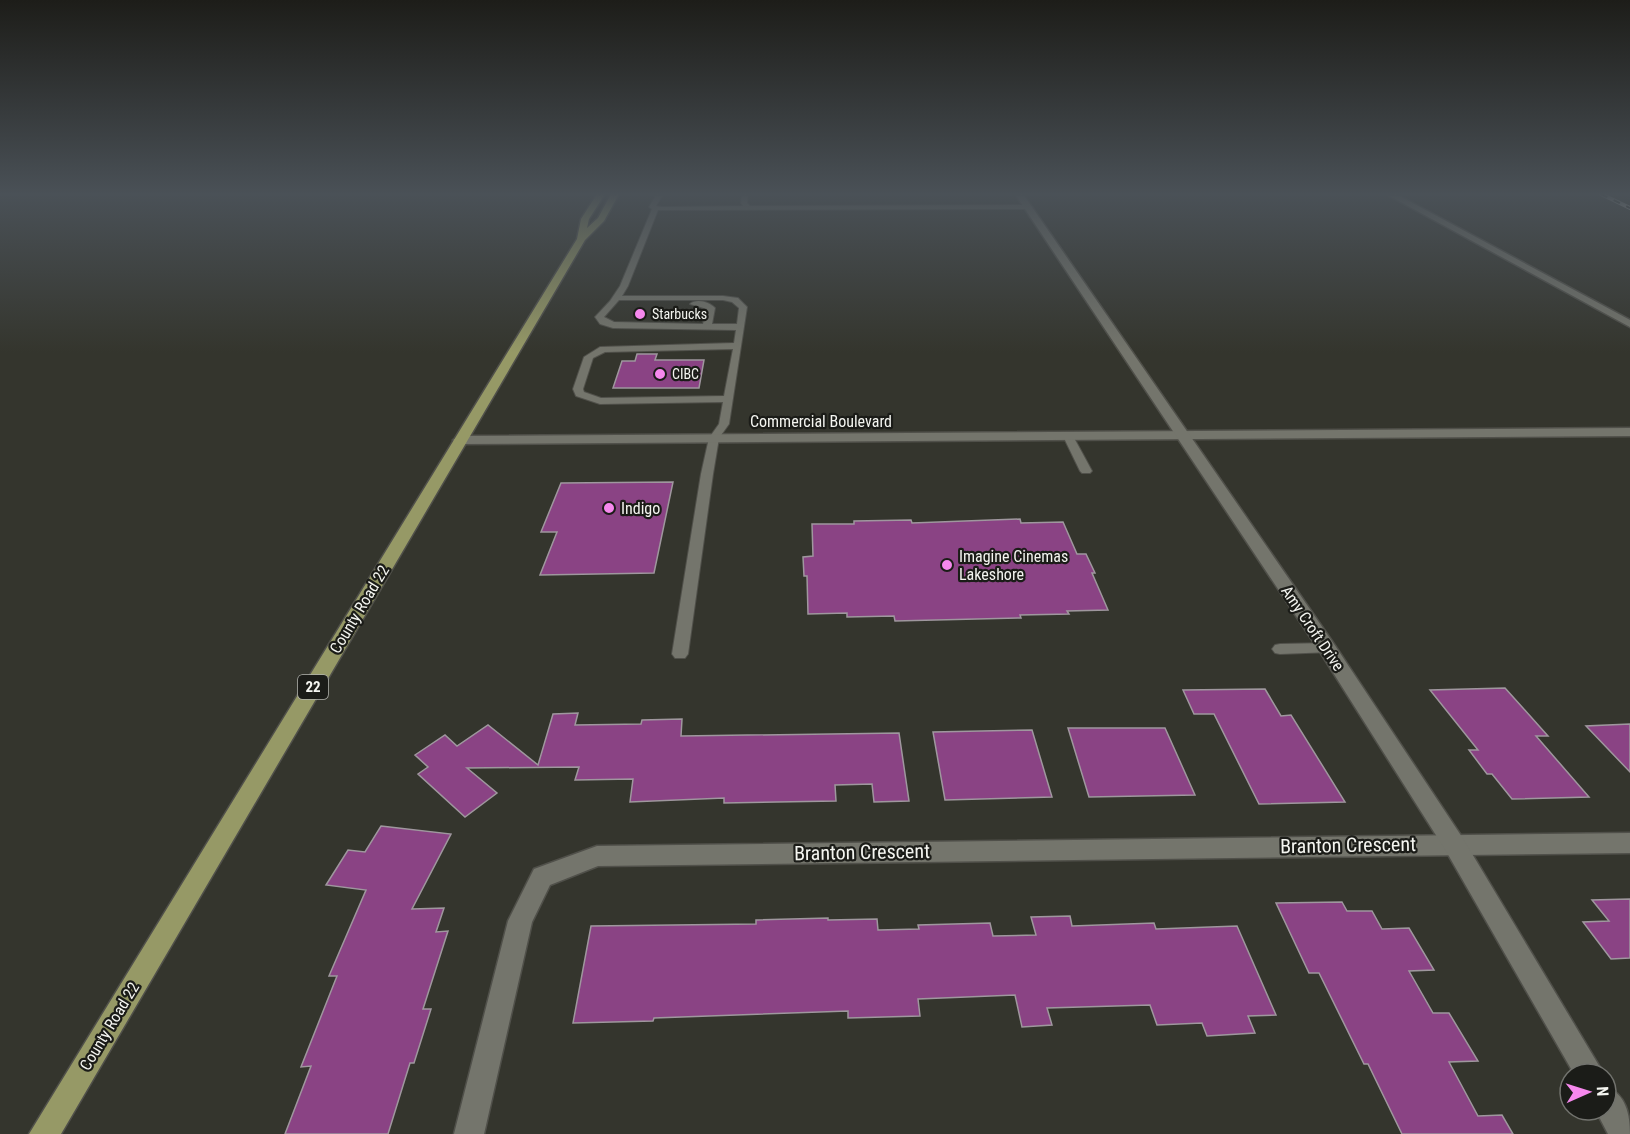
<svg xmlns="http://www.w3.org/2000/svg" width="1630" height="1134" font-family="'Roboto Condensed',sans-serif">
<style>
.building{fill:#8a4384;stroke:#9f979e;stroke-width:1.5}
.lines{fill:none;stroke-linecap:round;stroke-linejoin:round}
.service-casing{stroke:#50504a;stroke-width:2}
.minor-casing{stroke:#50504a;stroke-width:3}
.tertiary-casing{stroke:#50504a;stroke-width:3}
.primary-casing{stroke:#50504a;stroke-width:3}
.service{fill:#74756c;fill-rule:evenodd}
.minor{fill:#74756c;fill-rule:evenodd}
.tertiary{fill:#74756c;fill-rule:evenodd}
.primary{fill:#969966;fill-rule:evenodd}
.rail-casing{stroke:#d6d7d2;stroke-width:4}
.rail{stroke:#1b1c18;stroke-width:2;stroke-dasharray:7;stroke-linecap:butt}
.poi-dot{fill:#f688ed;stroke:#1b1c18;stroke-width:2}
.labels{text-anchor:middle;stroke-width:4.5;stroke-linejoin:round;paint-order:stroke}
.far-poi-label{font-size:14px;fill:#f4f5f0;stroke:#1b1c18;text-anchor:start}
.shield{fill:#1b1c18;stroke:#b3b4af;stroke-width:1.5}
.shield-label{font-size:15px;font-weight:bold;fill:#f4f5f0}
.street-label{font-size:16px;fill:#f4f5f0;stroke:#1b1c18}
.poi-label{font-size:16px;fill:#f4f5f0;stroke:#1b1c18;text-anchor:start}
.near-street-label{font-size:20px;fill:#f4f5f0;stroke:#1b1c18}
</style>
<rect width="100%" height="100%" fill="#34352d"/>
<path class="building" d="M637,354H657L655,360H704L699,388H613L622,361H635Z
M673,482L654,573L540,575L557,532H541L561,483Z
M1020,519L1021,523L1063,522L1077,554H1086L1095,573H1092L1108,610L1067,611L1069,614L1020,615L1021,618L895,621L894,616L847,617V613L808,614L807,576H804L803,557L813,556L812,524H854V521L911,520L912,523Z
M1505,688L1548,736H1536L1589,797L1512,799L1492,774H1487L1469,750H1478L1430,690Z
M1265,689L1281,716L1291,715L1345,802L1259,804L1214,714H1194L1183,690Z
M578,713L575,725L641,724L642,720L682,719L681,736L899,733L909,801L874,802L872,784L835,785L836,801L724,803V798L630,802L633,779L575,780L579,767L467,768L497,793L465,817L418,774L428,767L415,755L445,735L457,746L488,725L538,765L553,714Z
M1630,724V772L1586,726Z
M1068,728H1165L1195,795L1089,797Z
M1032,730L1052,797L945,800L933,732Z
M381,826L451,834L412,909L444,908L436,932L448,931L423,1009H431L414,1063H410L388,1134H285L311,1066L301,1067L337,976H329L366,890L326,885L348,850L365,852Z
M1630,899V958L1611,959L1583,922L1609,921L1592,900Z
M1342,902L1347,911H1372L1382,929L1409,928L1434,970L1409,971L1433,1013H1449L1478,1061L1449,1062L1478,1116L1502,1115L1513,1134H1402L1368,1064H1364L1319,973H1309L1276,903Z
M1070,916L1072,926L1154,923L1156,929L1237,926L1276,1015L1248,1016L1255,1033L1207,1036L1202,1023L1157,1025L1150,1005L1047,1008L1052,1025L1022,1027L1015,995L918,999L920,1016L848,1018V1011L654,1018L653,1021L573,1023L591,926L756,924V920L828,918V920L877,919L878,930L919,929L918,925L990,923L993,936L1036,935L1031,917Z"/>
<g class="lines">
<defs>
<path id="service" d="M657,194H663L656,206L662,207L743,206L741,203L742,194H748L747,203L750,206L1028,205L1031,207L1028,209L658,210L628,286L622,296H723L738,298L747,307L729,424L719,438L713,474L688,654L685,658H675L672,654L701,474L709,438L719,424L723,402L600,404L576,396L573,389L584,357L600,347L734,343L736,330L613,328L600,324L595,317L610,301L620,286L652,209L649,207ZM619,300H723L732,302L739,308L737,324H712L715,308C709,302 697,298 690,304L707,309L703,324L614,322L604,317ZM733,349L724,396L601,398L584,392L583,389L593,358L605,352Z
M1068,433L1073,436L1092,471L1090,473H1082L1080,471L1063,436Z
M1327,643L1332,644L1335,648L1332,652L1280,654L1275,653L1272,649L1275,645L1280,644Z"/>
<path id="minor" d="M1386,194H1396L1630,320V327Z
M1630,428V436L460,444L453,440L460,436Z
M1630,833V853L598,866L550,885L532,922L484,1134H454L508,921L534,869L597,846Z"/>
<path id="tertiary" d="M1015,194H1023L1334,644L1462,837L1604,1074H1574L1446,851L1320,652Z
M1606,1086C1626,1095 1630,1114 1630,1134H1608L1596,1111L1606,1110Z"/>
<path id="primary" d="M597,194H605L589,219L587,228L598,218L611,194H619L604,221L585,240L61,1134H29L577,239L581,219Z"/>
</defs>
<use href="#service" class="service-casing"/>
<use href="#minor" class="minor-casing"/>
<use href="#tertiary" class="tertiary-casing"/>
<use href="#primary" class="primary-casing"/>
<use href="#service" class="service"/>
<use href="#minor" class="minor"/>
<use href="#tertiary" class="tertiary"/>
<use href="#primary" class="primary"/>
<defs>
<path id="rail" d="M1601,194L1630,208"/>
</defs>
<use href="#rail" class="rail-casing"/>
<use href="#rail" class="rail"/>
</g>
<linearGradient id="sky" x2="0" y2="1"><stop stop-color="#1d1d19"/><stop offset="0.55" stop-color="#4a5157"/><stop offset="1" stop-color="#4a5157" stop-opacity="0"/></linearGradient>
<rect width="1630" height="353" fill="url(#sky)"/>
<g class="poi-dot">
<circle cx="640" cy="314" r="6"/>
<circle cx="660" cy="374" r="6"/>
<circle cx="609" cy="508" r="6"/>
<circle cx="947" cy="565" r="6"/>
</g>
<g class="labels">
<g class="far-poi-label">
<text x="652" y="319">Starbucks</text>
<text x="672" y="379">CIBC</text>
</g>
<rect class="shield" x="298" y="675" width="30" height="24" rx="4.5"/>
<g class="shield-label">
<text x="313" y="692">22</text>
</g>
<g class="street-label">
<text x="821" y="427">Commercial Boulevard</text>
<text transform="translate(359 609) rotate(-59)" y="6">County Road 22</text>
<text transform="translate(1313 628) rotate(56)" y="6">Amy Croft Drive</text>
<text transform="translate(109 1026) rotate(-59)" y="6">County Road 22</text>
</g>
<g class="poi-label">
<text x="621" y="514">Indigo</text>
<text x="959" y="562">Imagine Cinemas<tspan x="959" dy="18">Lakeshore</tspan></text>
</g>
<g class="near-street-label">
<text transform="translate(1348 845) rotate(-1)" y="7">Branton Crescent</text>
<text transform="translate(862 852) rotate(-1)" y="7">Branton Crescent</text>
</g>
</g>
<g transform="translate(1588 1092) rotate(87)"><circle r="28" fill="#1b1c18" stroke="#72736e" stroke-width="1.5"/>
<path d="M0-4.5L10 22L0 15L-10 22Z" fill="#f688ed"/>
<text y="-9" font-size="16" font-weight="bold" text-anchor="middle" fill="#f4f5f0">N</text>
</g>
</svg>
